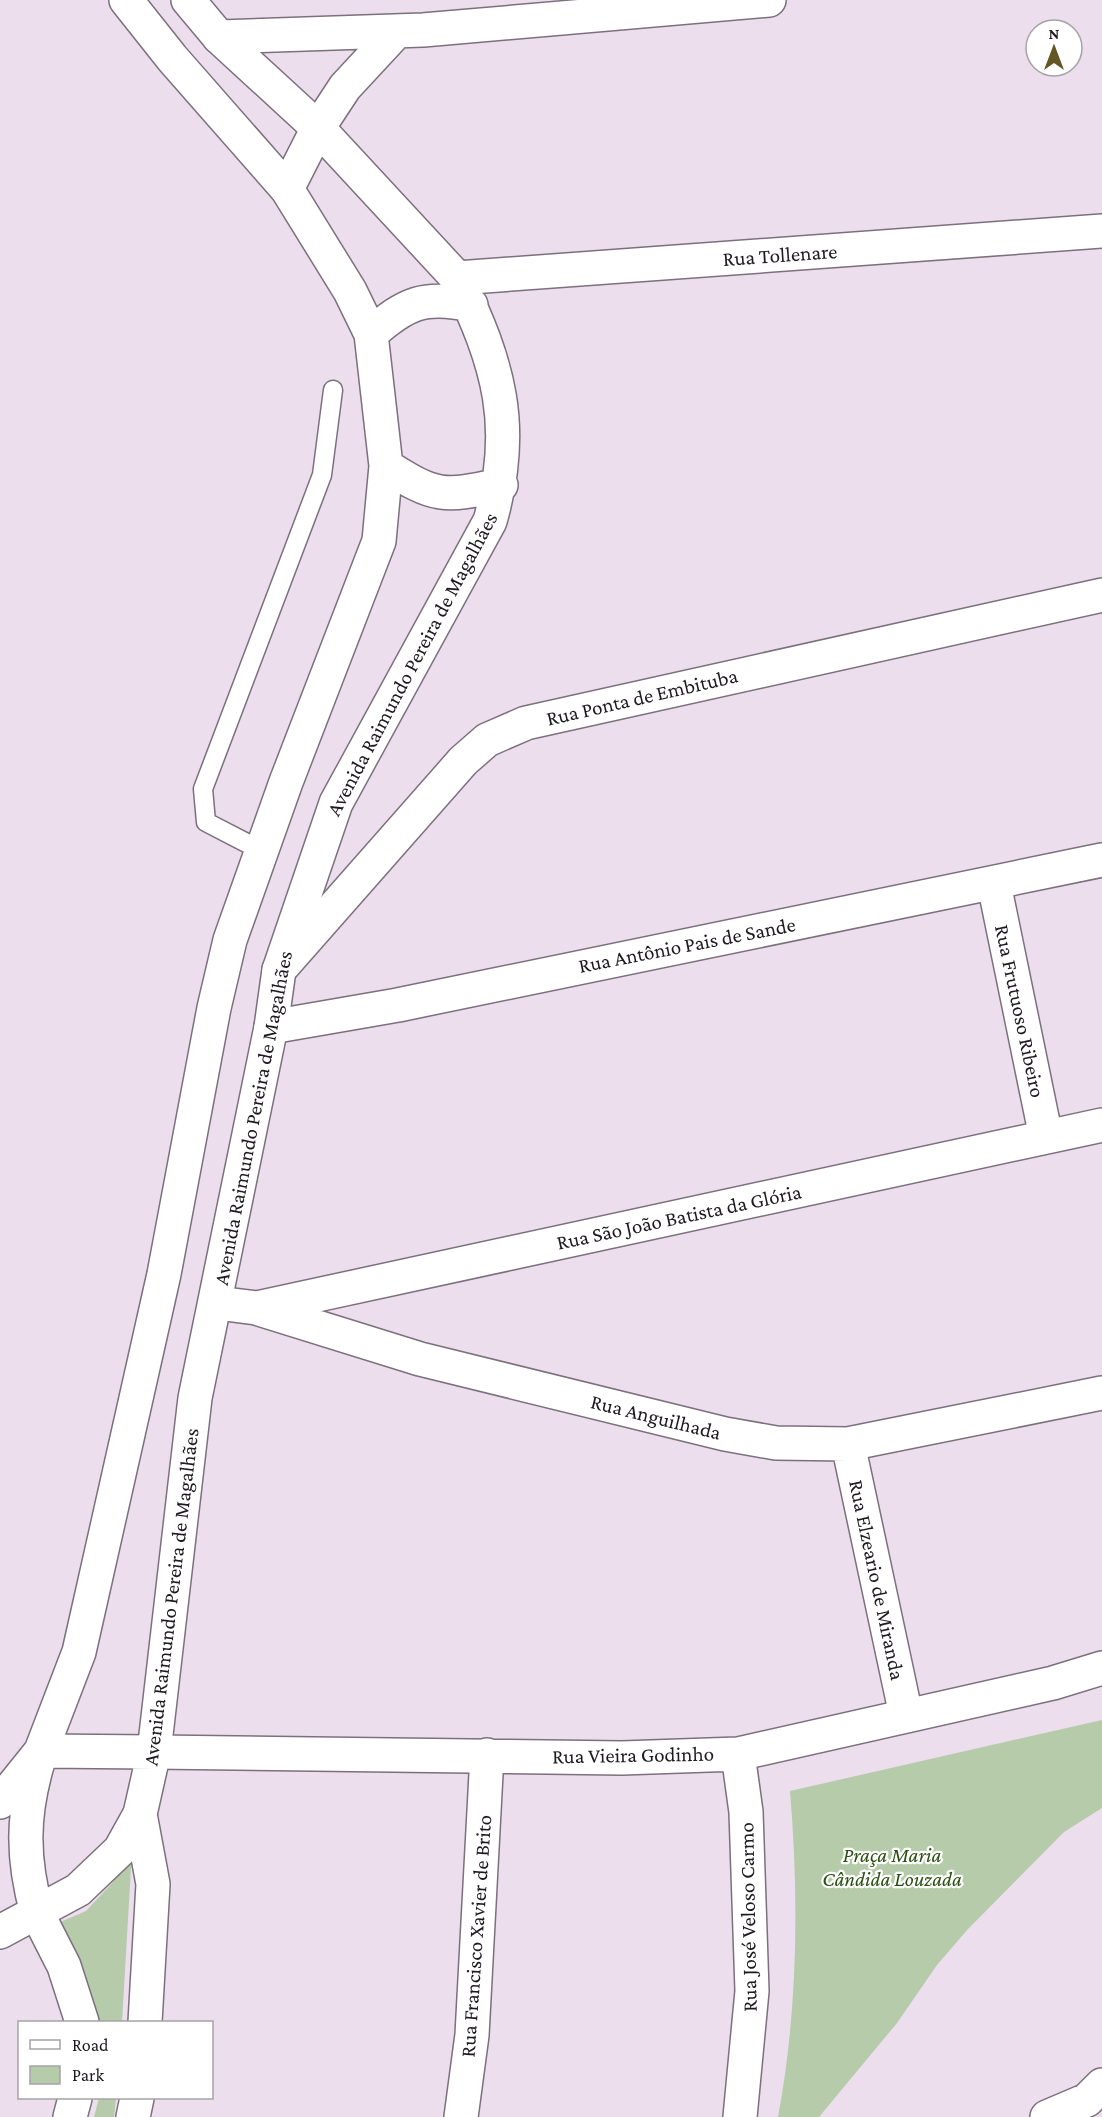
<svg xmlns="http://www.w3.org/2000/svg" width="1102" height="2117" font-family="'Crimson Pro',serif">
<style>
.green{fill:#b5cbaa}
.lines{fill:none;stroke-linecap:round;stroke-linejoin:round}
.lane-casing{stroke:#7c707d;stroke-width:21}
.street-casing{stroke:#7c707d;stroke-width:36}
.secondary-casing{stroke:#7c707d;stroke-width:36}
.primary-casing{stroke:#7c707d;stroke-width:36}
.lane{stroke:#fff;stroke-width:18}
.street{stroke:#fff;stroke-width:33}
.secondary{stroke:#fff;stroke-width:33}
.primary{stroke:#fff;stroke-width:33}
.labels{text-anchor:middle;stroke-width:4.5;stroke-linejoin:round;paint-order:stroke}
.street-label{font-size:21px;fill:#1f1a20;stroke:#fff}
.park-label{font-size:21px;font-style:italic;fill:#2a4f0f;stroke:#fff}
</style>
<rect width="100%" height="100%" fill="#ecdeed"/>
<path class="green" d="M1102,1720V1808L1064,1832L968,1929L937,1965L897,2023L819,2117H778C798,2011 799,1898 790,1791Z
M132,1851L122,2022H96L88,1983L58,1923L86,1911L113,1882Z
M99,2098H116L114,2117H94Z"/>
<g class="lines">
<defs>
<path id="lane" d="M262,851L206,822L203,789L322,475L333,390"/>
<path id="street" d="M219,37L423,30L769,0
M287,189L318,128L345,87L397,31
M457,278L1102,231
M994,884L1046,1137
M271,1027L398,1005L1102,860
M217,1303L256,1308L420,1359L725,1434L776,1443L848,1444L1102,1393
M257,1308L1102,1125
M848,1444L906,1715
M154,1752L622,1758L738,1754L1053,1683L1102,1668
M738,1754L746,1812L752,1991L740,2117
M461,2117L472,2035L487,1755
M1047,2117L1087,2100L1102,2085"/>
<path id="secondary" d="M279,970L463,761L487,740L526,723L1102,595
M140,1814L153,1884L145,2022
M37,1913L64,1966L82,2022
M70,2117L75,2098
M133,2117L137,2098"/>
<path id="primary" d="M371,334C406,303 424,295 471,305
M386,466C436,498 443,497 501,485
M41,1751L154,1752
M0,1802L41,1751L79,1652L164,1274L214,1008L230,940L286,782L379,541L386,466L371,334L350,291L287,189L172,58L126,0
M37,1913C22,1858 22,1816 38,1762
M0,1932L78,1890L120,1850L140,1814L154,1752L195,1398L271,1027L279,970L336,803L490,521C517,427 499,364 457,278L318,128L219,37L188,0"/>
</defs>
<use href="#lane" class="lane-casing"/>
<use href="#street" class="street-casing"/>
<use href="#secondary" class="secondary-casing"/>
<use href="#primary" class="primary-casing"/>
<use href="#lane" class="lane"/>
<use href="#street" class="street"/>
<use href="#secondary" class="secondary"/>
<use href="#primary" class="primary"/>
</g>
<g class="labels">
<g class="street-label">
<text transform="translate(780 255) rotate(-4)" y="7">Rua Tollenare</text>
<text transform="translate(412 664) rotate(-62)" y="7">Avenida Raimundo Pereira de Magalhães</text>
<text transform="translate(642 697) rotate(-13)" y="7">Rua Ponta de Embituba</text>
<text transform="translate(687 945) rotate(-11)" y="7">Rua Antônio Pais de Sande</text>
<text transform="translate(1020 1011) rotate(78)" y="7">Rua Frutuoso Ribeiro</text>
<text transform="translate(253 1118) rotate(-79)" y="7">Avenida Raimundo Pereira de Magalhães</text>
<text transform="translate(679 1217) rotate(-12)" y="7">Rua São João Batista da Glória</text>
<text transform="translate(656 1417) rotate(14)" y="7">Rua Anguilhada</text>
<text transform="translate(877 1580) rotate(78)" y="7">Rua Elzeario de Miranda</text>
<text transform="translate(171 1597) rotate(-83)" y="7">Avenida Raimundo Pereira de Magalhães</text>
<text transform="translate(633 1755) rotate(-1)" y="7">Rua Vieira Godinho</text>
<text transform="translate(748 1917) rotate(-91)" y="7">Rua José Veloso Carmo</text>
<text transform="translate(476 1936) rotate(-86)" y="7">Rua Francisco Xavier de Brito</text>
</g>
<g class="park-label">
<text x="892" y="1862">Praça Maria<tspan x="892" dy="24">Cândida Louzada</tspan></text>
</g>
</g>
<rect x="18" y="2021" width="195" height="78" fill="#ffffff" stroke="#a5a3a6" stroke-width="1.5"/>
<rect x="30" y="2040" width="30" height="9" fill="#ffffff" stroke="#a5a3a6" stroke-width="1.5"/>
<text x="72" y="2051" font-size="18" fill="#1f1a20">Road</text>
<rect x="30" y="2066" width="30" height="18" fill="#b5cbaa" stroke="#a5a3a6" stroke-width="1.5"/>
<text x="72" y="2081" font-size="18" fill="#1f1a20">Park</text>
<g transform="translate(1054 48)"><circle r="28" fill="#ffffff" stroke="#a5a3a6" stroke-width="1.5"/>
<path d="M0-4.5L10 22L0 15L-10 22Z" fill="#635723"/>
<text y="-9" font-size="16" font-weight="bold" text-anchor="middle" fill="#1f1a20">N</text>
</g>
</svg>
